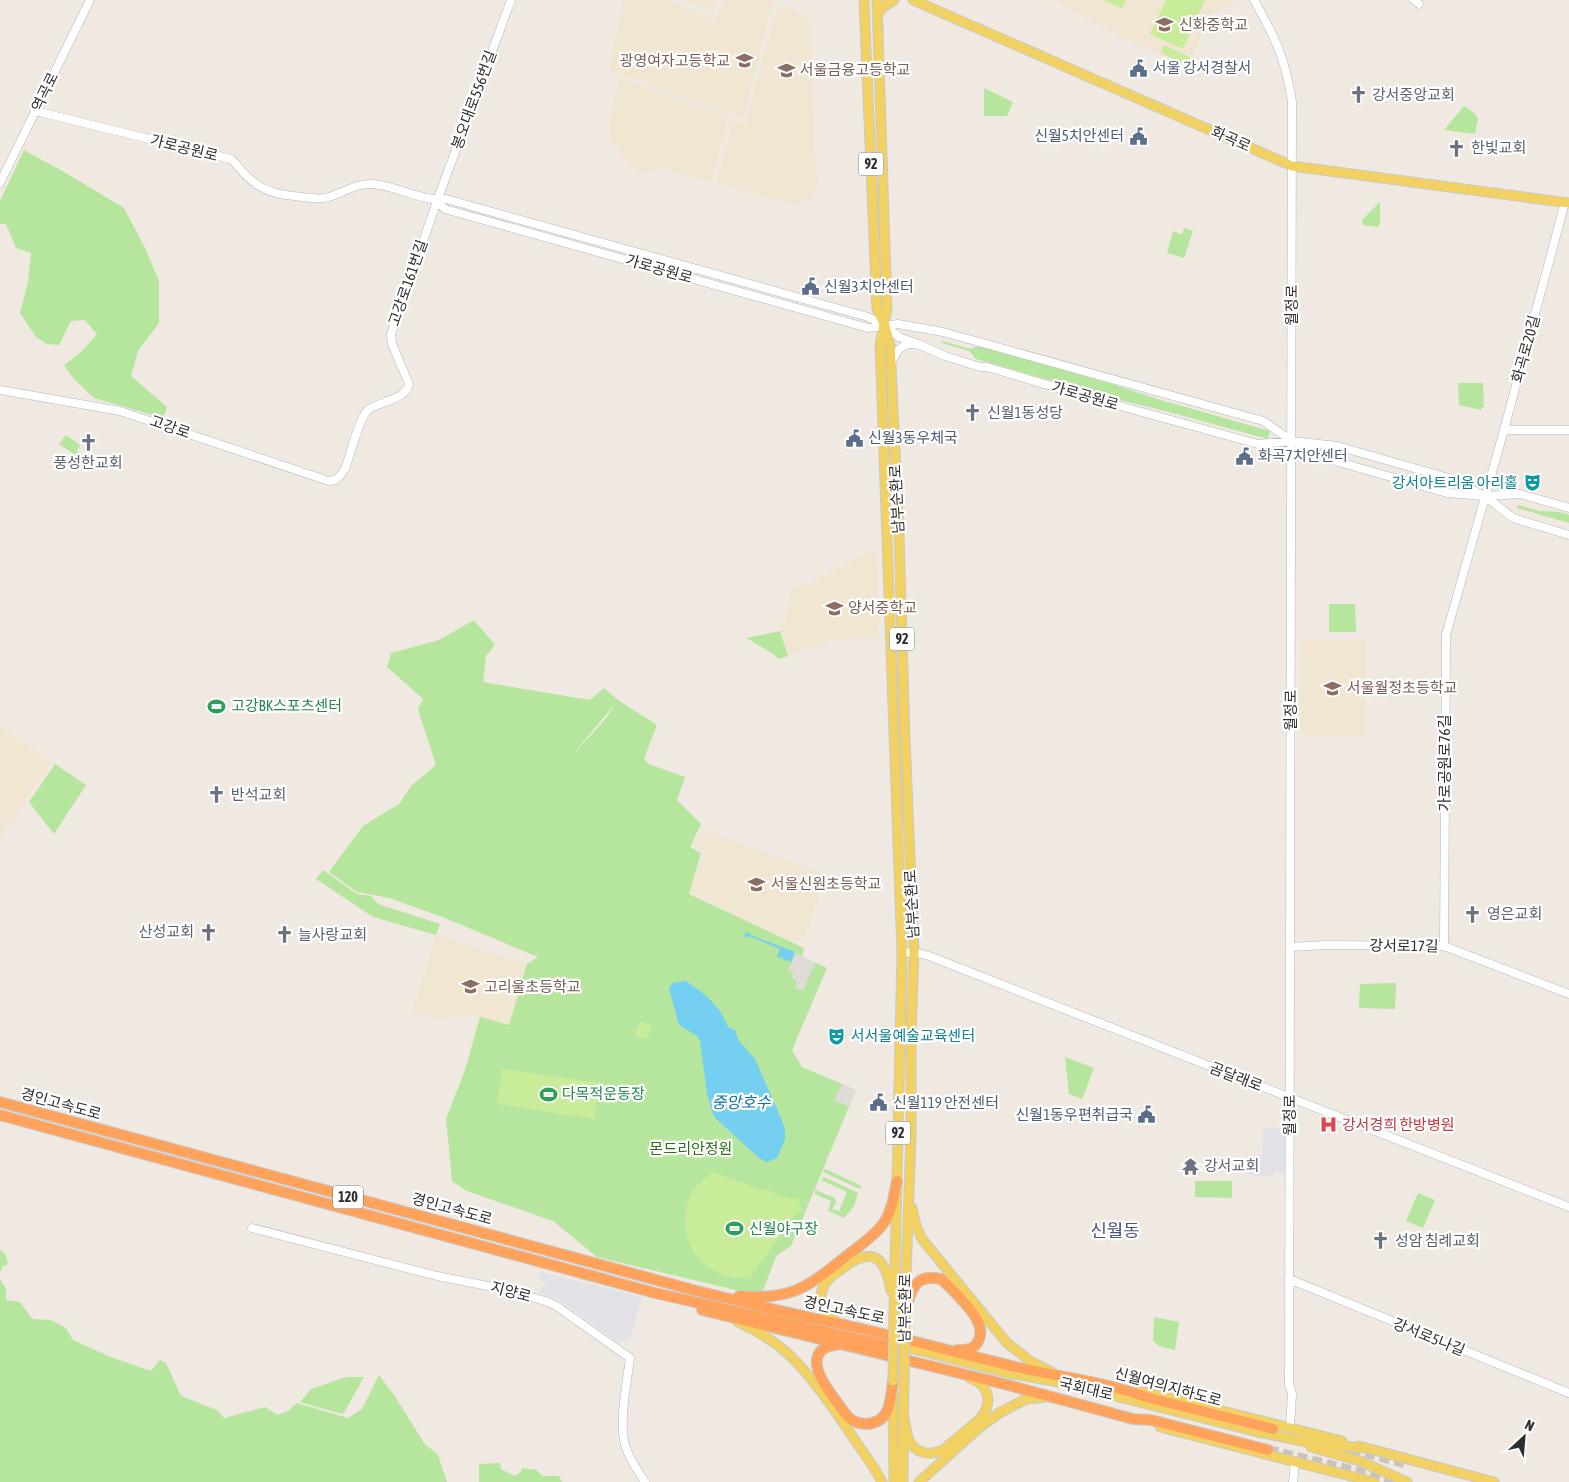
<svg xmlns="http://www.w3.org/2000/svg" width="1569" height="1482" font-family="'Asap Condensed','Noto Sans KR',sans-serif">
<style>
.industrial{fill:#e3e1e8}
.education{fill:#f0e6d1}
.green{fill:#b6e59e;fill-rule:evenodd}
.pitch{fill:#c9ec9a}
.plaza{fill:#dfdcd8}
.water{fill:#75cff0}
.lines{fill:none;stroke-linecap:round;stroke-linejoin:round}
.highway-tunnel{stroke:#c8c4bd;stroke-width:10;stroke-dasharray:10 5;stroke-linecap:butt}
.secondary-casing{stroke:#b4b7c1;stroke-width:9}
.primary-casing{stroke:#c9c9c9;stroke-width:11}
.highway-casing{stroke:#c9c9c9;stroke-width:12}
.secondary{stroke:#fff;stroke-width:8}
.primary{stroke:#f2d163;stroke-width:9}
.highway{stroke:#ffa35c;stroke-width:10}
.primary-bridge-casing{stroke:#c9c9c9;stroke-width:11;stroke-linecap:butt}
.primary-bridge{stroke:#f2d163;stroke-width:9}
.labels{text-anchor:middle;stroke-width:4.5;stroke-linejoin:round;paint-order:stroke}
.shield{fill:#fff;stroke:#6d6d6d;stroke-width:1}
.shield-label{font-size:14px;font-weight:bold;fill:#2e2e2e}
.education-label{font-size:15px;fill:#785e54;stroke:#fff;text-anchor:start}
.service-label{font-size:15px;fill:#4e5e75;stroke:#fff;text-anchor:start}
.street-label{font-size:15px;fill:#2e2e2e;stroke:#fff}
.worship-label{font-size:15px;fill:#5b616d;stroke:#fff;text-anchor:start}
.culture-label{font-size:15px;fill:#0d838f;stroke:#fff;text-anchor:end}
.leisure-label{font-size:15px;fill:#27864d;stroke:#fff;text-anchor:start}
.health-label{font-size:15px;fill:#be3a42;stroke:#fff;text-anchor:start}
.park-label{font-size:15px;fill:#2c6e1b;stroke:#fff}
.water-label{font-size:16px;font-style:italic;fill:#0d6fa3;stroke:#fff}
.quarter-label{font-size:18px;fill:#4d5680;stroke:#fff}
</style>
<rect width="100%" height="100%" fill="#efe9e1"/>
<path class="industrial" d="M1264,1127L1286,1129L1285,1174L1275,1170L1271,1177L1249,1175V1156L1262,1155Z
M541,1272L642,1297L630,1338L618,1342L559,1300L539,1293L546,1282L539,1280Z"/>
<path class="education" d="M623,0H668L716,20L725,0H774L743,118L609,70Z
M685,0H717L713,10L709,11Z
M1053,0H1235L1211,15L1188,67L1119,36Z
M778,3L811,19L814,134L817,186L810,200L794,205L716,183L732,121L745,125Z
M618,78L729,116L712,182L664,169L639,174L608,137Z
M877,548L879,637L830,640L829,643L789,655L779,625L785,621L792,588L808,584Z
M1300,640H1366L1365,736H1301Z
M0,727L52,762L0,839Z
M701,829L825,874L804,942L786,939L690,893L703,852L693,847Z
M436,935L527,964L509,1026L475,1016L436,1019L413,1011Z"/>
<path class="green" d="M984,88L1013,102L1007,116H984Z
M1464,106L1474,113L1478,118L1475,134L1444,130Z
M24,150L66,173L124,208L145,248L159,281V323L138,351L131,376L167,407L163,418L94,398L73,378L64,365L81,352L97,334L85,320L71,321L59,345L47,344L35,336L20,313L28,282L31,253L16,248L6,224H0V201Z
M1380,202V224L1377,227L1363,225L1362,220Z
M1184,228L1193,231L1184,258L1167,253L1173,231L1182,235Z
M942,341L970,349L979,346L1122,387L1157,399L1270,431L1268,439L1154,408L1119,400L976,359L969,351L942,343Z
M1458,383H1483L1484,407H1482L1481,410L1459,405Z
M66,435L80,445L77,451L80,453L78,457L59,444Z
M1518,505L1539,511L1559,512L1569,515V523L1517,508Z
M1329,604H1355L1356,632H1329Z
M474,620L495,645L486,656L483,682L590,700L604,688C620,703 639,713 657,725L644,759L649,764L685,777L677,800L701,824L690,847L701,853L689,894L804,948L802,955L805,958L827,968L792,1050L802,1067L856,1090L791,1246L776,1256L763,1291H740L597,1257L553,1221L467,1191L452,1181L446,1119L465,1070L480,1017L509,1025L527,964L538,957L440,916L389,898L357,892L329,872L363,826L399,804L412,785L436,765L418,709L423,699L387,667L391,653L439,640ZM614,705L607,717L575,753V752Z
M780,631L788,656L778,659L776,656L747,638Z
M55,764L86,785L54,834L29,802Z
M323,870L357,894L371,896L378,904L440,924L436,935L373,917L316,879Z
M1396,983L1395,1009L1359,1008L1360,984Z
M1065,1057L1094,1068L1082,1099L1069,1094Z
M825,1169L862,1186L860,1189L823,1172Z
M824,1177L858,1193L854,1206L844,1218L828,1211L831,1201L815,1194V1190L835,1198L836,1203L832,1209L839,1211L847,1192L821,1180Z
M1195,1181H1232V1198L1195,1197Z
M1418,1193L1435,1200L1423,1228L1406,1221Z
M0,1250L6,1255L8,1264L3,1266L0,1272Z
M0,1279L6,1289V1300L20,1302L32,1319L51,1320L66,1328L73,1340L113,1358L151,1371L160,1360L166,1363L181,1396L217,1410L224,1418L265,1407L277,1415L288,1411L297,1403L348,1418L362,1409L379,1375L396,1398L424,1443L438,1455L447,1482H0Z
M1154,1317L1179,1322L1175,1350L1159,1346L1153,1341Z
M346,1377H364L345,1411L342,1414L300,1402L311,1389Z
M500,1463L501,1469L515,1476L521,1472L522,1468L536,1470L543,1476H559L562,1482H479V1464Z"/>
<path class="pitch" d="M1104,0H1126L1122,9Z
M1166,0H1205L1183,49L1150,34Z
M1164,45L1190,57L1187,65L1161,53Z
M641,1021L652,1026L646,1040L634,1034Z
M502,1069L600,1083L594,1119L497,1104Z
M713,1172L764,1191L766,1189L777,1194V1195L791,1199L797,1197L802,1211L796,1213L749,1279C740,1278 728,1278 719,1273C710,1269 701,1262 695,1254C682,1237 682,1205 695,1188C700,1182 707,1177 713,1172Z"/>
<path class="plaza" d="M796,953L815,963L803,991L795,988L797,981L792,978L793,973L788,970Z
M842,1085L856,1090L849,1107L834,1100Z"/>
<path class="water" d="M746,932L751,934L750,935L795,952L791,962H789L790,960L788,959L787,961L784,960V957L783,960L781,959L782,957L781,956L780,958L777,957L780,949L749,936L748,938L744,936Z
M686,981C706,995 719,1004 728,1027L735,1030L739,1041L755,1059L781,1118L785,1130V1140L777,1158L767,1162L759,1158L714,1117L707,1094L700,1041L697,1036L679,1025L669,989L672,983Z"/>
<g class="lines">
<path class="highway-tunnel" d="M1273,1429L1318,1440
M1351,1449L1405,1463
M1268,1450L1400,1482"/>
<defs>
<path id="secondary" d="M1254,0C1275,37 1286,60 1292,102L1289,1384L1292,1394L1290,1428
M1414,0L1419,4
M35,111L231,159C239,167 246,177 255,183C269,194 285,195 302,197C311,198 320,200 329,197C343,193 356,183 372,184C395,185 426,203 446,199L868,317L885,326L899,337L918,344L945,356L980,367H987L1102,401L1258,444L1292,441L1328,459L1447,493L1485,496L1513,518L1569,535
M0,183L90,0
M437,201L445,209L868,328L898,324L943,332L1256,419L1263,421L1292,441L1337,446L1452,479L1485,496L1520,494L1569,508
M891,363C896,352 901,343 914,344
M0,390L120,411L329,481C338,480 340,476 345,469C349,458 360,416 368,410C379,402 408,398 409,384L392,344L391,334L437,201L511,0
M1504,430H1569
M1444,946L1446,635L1504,430L1565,202
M1291,947L1326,945L1444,946L1569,994
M902,953L914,952L929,956L1569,1207
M252,1228L437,1276L503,1289L545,1301L555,1305L630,1358C627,1382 618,1425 626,1448C630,1460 638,1471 645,1482
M1289,1279L1569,1393
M1293,1482L1295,1462"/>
<path id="primary" d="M864,0L877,309L885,326L890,345L899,535L905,738L914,952L911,1034V1136L905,1304
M877,0L887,309L880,345L902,953L894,1313
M913,0L1292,166L1569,203
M877,15L883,7L894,0
M912,1208L916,1226L922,1239L1007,1343L1030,1361L1053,1373
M738,1322C784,1342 805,1369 833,1408C847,1428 860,1448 874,1468L882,1482
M837,1322C821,1314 815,1295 828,1280C832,1275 838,1272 843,1268C873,1245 885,1257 891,1291
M898,1345L1008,1373L1064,1383L1258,1432L1307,1442L1363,1448
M1139,1392L1150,1393L1342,1441
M893,1396L894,1482
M903,1413C905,1422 906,1432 909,1440C915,1454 931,1456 943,1450L980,1419C993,1403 990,1386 970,1378
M1160,1427L1374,1482
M1359,1446L1494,1482
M1311,1447L1360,1461L1407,1482
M903,1482L904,1384
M919,1482L979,1428L999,1413L1026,1399L1047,1397"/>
<path id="highway" d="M0,1102L697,1291C746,1303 796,1315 845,1325C902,1338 959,1353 1016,1367C1060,1377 1106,1382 1149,1398L1273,1429
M0,1115L655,1293L897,1348
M739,1296C793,1301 809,1286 849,1254C861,1245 874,1236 883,1224C892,1212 894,1195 897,1181
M702,1310L1004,1384L1133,1419L1151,1420L1268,1450
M905,1312C911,1291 914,1273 941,1279C949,1286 973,1310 977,1320C982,1328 982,1342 972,1348C968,1350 961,1350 957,1350
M840,1344C834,1345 825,1346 821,1351C805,1367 838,1403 848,1417C861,1428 881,1426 888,1409C891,1400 892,1390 893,1381"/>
</defs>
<use href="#secondary" class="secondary-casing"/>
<use href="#primary" class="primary-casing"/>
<use href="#highway" class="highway-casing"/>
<use href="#secondary" class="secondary"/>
<use href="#primary" class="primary"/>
<use href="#highway" class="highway"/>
<defs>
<path id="primary-bridge" d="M893,1381L894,1313
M904,1384L905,1316"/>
</defs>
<use href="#primary-bridge" class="primary-bridge-casing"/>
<use href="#primary-bridge" class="primary-bridge"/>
</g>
<defs>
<symbol id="school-bare" viewBox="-9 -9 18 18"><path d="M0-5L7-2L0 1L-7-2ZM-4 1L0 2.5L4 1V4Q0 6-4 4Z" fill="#8d6e63" stroke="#fff" stroke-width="2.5" paint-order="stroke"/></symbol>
<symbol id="civic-bare" viewBox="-9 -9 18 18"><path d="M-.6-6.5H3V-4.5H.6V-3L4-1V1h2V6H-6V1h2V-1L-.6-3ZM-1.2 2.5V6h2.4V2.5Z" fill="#5c6f8a" stroke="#fff" stroke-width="2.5" paint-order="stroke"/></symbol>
<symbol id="church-bare" viewBox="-9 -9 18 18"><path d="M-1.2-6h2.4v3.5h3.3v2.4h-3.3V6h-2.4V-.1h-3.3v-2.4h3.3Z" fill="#6b7280" stroke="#fff" stroke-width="2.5" paint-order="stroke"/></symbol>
<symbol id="theatre-bare" viewBox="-9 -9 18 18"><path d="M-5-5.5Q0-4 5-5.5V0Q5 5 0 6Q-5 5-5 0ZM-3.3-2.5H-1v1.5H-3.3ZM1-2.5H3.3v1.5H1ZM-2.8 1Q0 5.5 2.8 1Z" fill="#0f9aa8" stroke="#fff" stroke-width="2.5" paint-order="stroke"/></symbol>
<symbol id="stadium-bare" viewBox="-9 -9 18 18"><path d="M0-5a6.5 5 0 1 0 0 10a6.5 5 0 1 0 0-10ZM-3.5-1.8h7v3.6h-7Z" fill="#2e9e5b" stroke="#fff" stroke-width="2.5" paint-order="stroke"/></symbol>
<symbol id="hospital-bare" viewBox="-9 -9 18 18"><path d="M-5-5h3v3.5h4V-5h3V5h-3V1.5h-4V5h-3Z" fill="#e0444e" stroke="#fff" stroke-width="2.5" paint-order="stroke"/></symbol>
<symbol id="temple-bare" viewBox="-9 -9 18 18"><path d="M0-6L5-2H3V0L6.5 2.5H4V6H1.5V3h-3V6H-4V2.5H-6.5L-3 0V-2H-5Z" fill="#6b7280" stroke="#fff" stroke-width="2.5" paint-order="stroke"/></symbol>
</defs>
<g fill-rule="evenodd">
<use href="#school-bare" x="1152" y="12" width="25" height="25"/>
<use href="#school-bare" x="732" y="48" width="25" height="25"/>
<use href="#civic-bare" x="1126" y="56" width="25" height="25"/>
<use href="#school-bare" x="774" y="58" width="25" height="25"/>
<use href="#church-bare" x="1346" y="82" width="25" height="25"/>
<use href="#civic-bare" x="1126" y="124" width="25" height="25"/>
<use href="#church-bare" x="1444" y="136" width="25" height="25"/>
<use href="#civic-bare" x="798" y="274" width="25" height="25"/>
<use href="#church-bare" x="960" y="400" width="25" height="25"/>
<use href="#civic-bare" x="842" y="426" width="25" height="25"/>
<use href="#church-bare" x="76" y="430" width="25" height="25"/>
<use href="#civic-bare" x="1232" y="444" width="25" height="25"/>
<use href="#theatre-bare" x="1520" y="470" width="25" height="25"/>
<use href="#school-bare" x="822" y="596" width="25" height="25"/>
<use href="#school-bare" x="1320" y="676" width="25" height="25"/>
<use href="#stadium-bare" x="204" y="694" width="25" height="25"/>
<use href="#church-bare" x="204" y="782" width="25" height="25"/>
<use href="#school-bare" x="744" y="872" width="25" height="25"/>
<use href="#church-bare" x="1460" y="902" width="25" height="25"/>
<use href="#church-bare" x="196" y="920" width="25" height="25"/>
<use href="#church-bare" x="272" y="922" width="25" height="25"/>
<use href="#school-bare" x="458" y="974" width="25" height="25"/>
<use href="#theatre-bare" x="824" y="1024" width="25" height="25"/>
<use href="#stadium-bare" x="536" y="1082" width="25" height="25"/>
<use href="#civic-bare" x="866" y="1090" width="25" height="25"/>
<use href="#civic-bare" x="1134" y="1102" width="25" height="25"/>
<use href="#hospital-bare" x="1316" y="1112" width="25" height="25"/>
<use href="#temple-bare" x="1178" y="1154" width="25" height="25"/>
<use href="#stadium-bare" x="722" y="1216" width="25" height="25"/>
<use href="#church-bare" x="1368" y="1228" width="25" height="25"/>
</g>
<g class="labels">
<g class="shield">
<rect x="858.5" y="152.5" width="25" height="23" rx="4"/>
<rect x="889.5" y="627.5" width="25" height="23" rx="4"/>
<rect x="885.5" y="1121.5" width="25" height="23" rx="4"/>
<rect x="333" y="1185.5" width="30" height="23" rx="4"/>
</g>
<g class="shield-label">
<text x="871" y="169">92</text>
<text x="902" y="644">92</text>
<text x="898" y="1138">92</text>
<text x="348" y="1202">120</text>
</g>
<g class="education-label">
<text x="1179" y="30">신화중학교</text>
<text x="730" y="66" text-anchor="end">광영여자고등학교</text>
<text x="800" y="75">서울금융고등학교</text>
<text x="848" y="613">양서중학교</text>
<text x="1347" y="693">서울월정초등학교</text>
<text x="771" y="889">서울신원초등학교</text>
<text x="484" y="992">고리울초등학교</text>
</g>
<g class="service-label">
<text x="1153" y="73">서울 강서경찰서</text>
<text x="1124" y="141" text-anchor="end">신월5치안센터</text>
<text x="824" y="292">신월3치안센터</text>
<text x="868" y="443">신월3동우체국</text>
<text x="1258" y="461">화곡7치안센터</text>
<text x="893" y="1108">신월119 안전센터</text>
<text x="1133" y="1120" text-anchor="end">신월1동우편취급국</text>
</g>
<g class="street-label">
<text transform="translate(45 92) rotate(-64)" y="5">역곡로</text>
<text transform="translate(474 100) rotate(-70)" y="5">봉오대로556번길</text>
<text transform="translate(1231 139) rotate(24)" y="5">화곡로</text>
<text transform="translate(184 148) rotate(14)" y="5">가로공원로</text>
<text transform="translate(659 269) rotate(16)" y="5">가로공원로</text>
<text transform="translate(408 283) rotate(-71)" y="5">고강로161번길</text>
<text transform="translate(1292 305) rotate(-90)" y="5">월정로</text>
<text transform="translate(1526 349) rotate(-75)" y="5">화곡로20길</text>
<text transform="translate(1085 396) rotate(16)" y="5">가로공원로</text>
<text transform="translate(170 427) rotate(19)" y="5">고강로</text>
<text transform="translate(897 499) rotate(-93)" y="5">남부순환로</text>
<text transform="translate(1291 710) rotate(-90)" y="5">월정로</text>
<text transform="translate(1445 763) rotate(-90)" y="5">가로공원로76길</text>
<text transform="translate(912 904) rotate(-93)" y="5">남부순환로</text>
<text transform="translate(1404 946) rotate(1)" y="5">강서로17길</text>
<text transform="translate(1236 1077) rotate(21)" y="5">곰달래로</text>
<text transform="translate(61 1104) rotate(15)" y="5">경인고속도로</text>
<text transform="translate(1290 1115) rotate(-90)" y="5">월정로</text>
<text transform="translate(452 1209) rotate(15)" y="5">경인고속도로</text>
<text transform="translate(511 1292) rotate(15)" y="5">지양로</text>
<text transform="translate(905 1308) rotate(-89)" y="5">남부순환로</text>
<text transform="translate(844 1310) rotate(12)" y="5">경인고속도로</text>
<text transform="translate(1429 1337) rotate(22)" y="5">강서로5나길</text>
<text transform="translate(1168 1387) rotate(15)" y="5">신월여의지하도로</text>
<text transform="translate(1086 1389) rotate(13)" y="5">국회대로</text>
</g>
<g class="worship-label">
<text x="1372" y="100">강서중앙교회</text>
<text x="1471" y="153">한빛교회</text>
<text x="987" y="418">신월1동성당</text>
<text x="88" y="468" text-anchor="middle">풍성한교회</text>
<text x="231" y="800">반석교회</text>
<text x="1487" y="919">영은교회</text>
<text x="194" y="937" text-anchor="end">산성교회</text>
<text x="298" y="940">늘사랑교회</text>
<text x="1204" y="1171">강서교회</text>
<text x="1395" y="1246">성암 침례교회</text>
</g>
<g class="culture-label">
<text x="1518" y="488">강서아트리움 아리홀</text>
<text x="851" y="1041" text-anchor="start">서서울예술교육센터</text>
</g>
<g class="leisure-label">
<text x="231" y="711">고강BK스포츠센터</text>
<text x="562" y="1099">다목적운동장</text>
<text x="749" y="1234">신월야구장</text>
</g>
<g class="health-label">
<text x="1342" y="1130">강서경희 한방병원</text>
</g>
<g class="park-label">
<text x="691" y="1154">몬드리안정원</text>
</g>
<g class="water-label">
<text x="741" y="1108">중앙호수</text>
</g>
<g class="quarter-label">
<text x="1115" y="1237">신월동</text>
</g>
</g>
<g transform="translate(1524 1437) rotate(26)" stroke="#ffffff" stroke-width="4" paint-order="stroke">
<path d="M0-4L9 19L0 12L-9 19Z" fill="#2e2e2e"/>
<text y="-8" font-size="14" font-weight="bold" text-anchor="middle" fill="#2e2e2e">N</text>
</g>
</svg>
